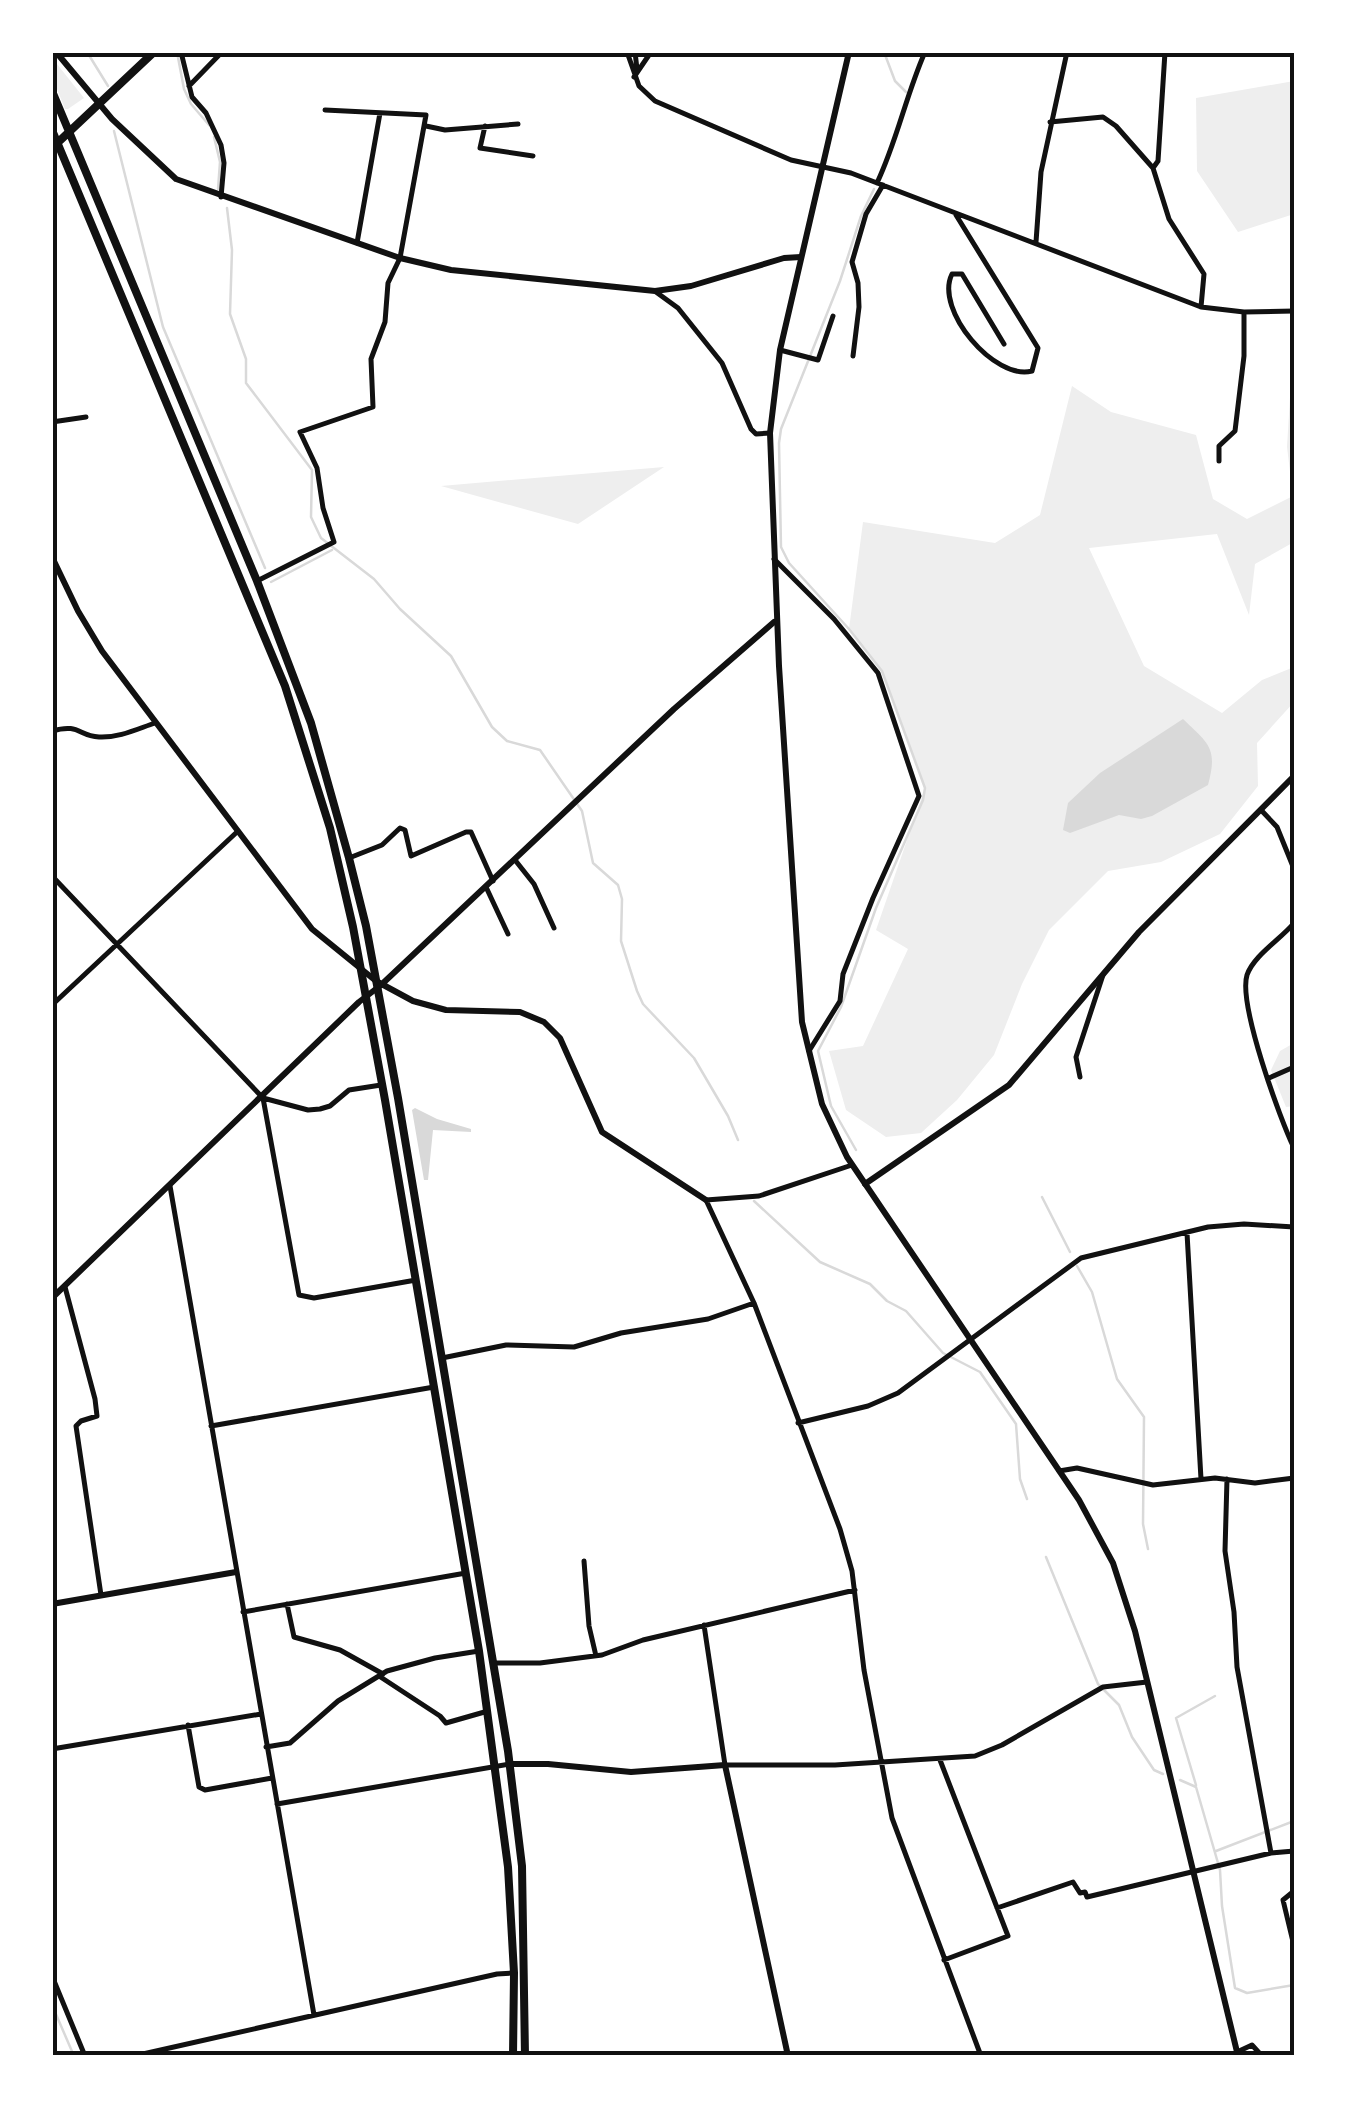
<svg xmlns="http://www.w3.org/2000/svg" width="1347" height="2108" font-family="'Varela Round',sans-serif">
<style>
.green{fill:#eee}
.water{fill:#d9d9d9}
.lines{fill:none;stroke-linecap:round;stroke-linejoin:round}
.stream{stroke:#d9d9d9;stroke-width:2.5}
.minor{stroke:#111;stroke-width:5}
.tertiary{stroke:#111;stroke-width:6}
.secondary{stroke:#111;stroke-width:6}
.trunk{stroke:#111;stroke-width:8}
.neatline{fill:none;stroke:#111;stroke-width:4}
</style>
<rect width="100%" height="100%" fill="#fff"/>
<path class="green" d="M53,59L84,98L68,109H65L53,79Z
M1294,81V214L1238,232L1197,171L1196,98Z
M1291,381H1294V542L1255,564L1249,615L1217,534L1089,548L1144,666L1222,713L1262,680L1294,667V702L1257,743L1258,786L1220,834L1161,862L1108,871L1049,930L1022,984L994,1055L957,1100L921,1133L886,1137L846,1110L829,1051L863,1046L908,949L876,930L925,788L882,671L849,629L863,522L995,543L1040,515L1072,386L1111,412L1196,435L1213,499L1247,519L1293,496L1287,447Z
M664,467L578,524L441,486Z
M1294,1043V1106L1286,1107L1271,1070L1280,1051Z"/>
<path class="water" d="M1183,719C1209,744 1218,748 1208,785L1152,816L1141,819L1119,815L1070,833L1063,830L1068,803L1100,773Z
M415,1108L437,1119L471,1129V1132L433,1130L428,1180H424L412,1110Z"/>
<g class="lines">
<path class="stream" d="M87,52L108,86
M177,52L184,89L191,104L209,125
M884,52L895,81L906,92
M114,131L163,327L265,568
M214,137L220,162L218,189
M227,208L232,250L230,314L246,359V383L312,470L311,517L321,538L374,579L400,609L451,656L492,727L507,741L540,750L582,811L593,863L618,885L622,899L621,941L637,991L643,1004L694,1058L728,1116L738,1140
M271,582L332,550
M856,1150L831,1106L818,1051L841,1007L876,908L923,800L925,788L882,671L849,629L789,563L781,547L779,443L781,429L840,281L861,216L874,189
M1042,1197L1070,1252
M754,1201L820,1262L870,1284L887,1301L906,1311L943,1353L980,1372L1016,1424L1020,1479L1027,1499
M1077,1266L1092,1292L1117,1379L1144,1417L1143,1524L1148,1549
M1046,1557L1098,1684L1119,1705L1132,1737L1154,1770L1163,1774
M1180,1780L1196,1787L1220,1870L1222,1906L1235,1988L1247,1993L1294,1985
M1196,1785L1176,1718L1215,1696
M1216,1851L1294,1821
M52,2005L74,2056"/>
<path class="minor" d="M181,52L192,97L206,113L221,145L224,163L221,197
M627,52L639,86L655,101L791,160L851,173L1201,307L1244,312L1294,311
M635,52L637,69
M1165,52L1158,161L1153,168L1169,219L1204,274L1201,307
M634,77L651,52
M189,86L222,52
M1050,122L1103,117L1116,126L1153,168
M426,126L445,130L518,124
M485,126L480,148L533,156
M877,183C897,141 906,95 925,52
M956,215L1038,348L1032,371C995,381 934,310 952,274H962L1004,344
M1036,242L1041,172L1067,52
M357,243L380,113
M656,292L678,308L722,363L751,429L756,434L770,433
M780,350L818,360L833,316
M853,356L859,307L858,283L852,262L866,214L883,185
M52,422L86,417
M1219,461V446L1235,431L1244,356V312
M774,559L834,619L878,673L919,796L873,898L843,974L840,1001L809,1051
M257,581L334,542L323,508L317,468L300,432L373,407L371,359L385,322L388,283L400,258L426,115L325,110
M52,731C80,723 78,736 99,737C119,738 137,729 155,723
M1261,810L1277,827L1294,869
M349,858L382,845L400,828L405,830L411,856L466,832H471L493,881
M515,860L534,884L554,928
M52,876L263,1098L308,1110L320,1109L330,1106L349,1090L381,1085
M486,887L508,934
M1294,923C1281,939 1254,955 1247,975C1238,1004 1280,1119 1294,1148
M52,1005L238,831
M1080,1077L1076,1057L1103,975
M1269,1078L1294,1067
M263,1098L299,1295L314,1298L416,1280
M852,1165L759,1196L706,1200L754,1303L840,1529L852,1571L864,1670L892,1818L981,2056
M170,1186L314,2015
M1187,1233L1201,1479
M65,1287L95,1399L97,1416L81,1421L76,1426L101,1595
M442,1358L506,1345L574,1347L621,1333L708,1319L754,1303
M798,1423L868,1406L898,1393L1081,1258L1208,1227L1244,1224L1294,1227
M211,1426L434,1387
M1059,1471L1077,1468L1153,1485L1215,1478L1255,1483L1294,1478
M1227,1479L1225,1551L1234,1612L1237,1667L1271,1853
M584,1561L589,1626L596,1656
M287,1604L294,1637L340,1650L383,1674
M243,1612L466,1573
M704,1625L725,1765H835L975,1756L1002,1745L1103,1687L1147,1682
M493,1663H540L602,1655L643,1640L855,1590
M379,1676L440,1716L446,1723L488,1711
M188,1725L199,1787L205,1790L272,1778
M266,1747L290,1743L338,1701L387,1671L435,1658L479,1651
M52,1749L261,1714
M940,1760L1008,1936L944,1960
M277,1804L510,1764
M1294,1891L1283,1900L1294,1946
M997,1908L1073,1882L1080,1893L1085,1892L1087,1897L1271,1853L1294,1851
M52,1976L85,2056
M1237,2052L1252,2045L1262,2056
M134,2056L497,1974L514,1973"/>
<path class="tertiary" d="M56,52L112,119L176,179L400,258L451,270L655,291L691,286L784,258L801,257
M52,557L78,611L102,651L312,929L376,981L413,1001L446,1010L520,1012L544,1022L560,1038L602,1132L706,1200
M865,1184L1009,1085L1139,932L1294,776
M52,1298L359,1002L381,985L674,709L774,622
M52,1604L236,1572
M510,1764H548L631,1772L725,1765L788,2056"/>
<path class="secondary" d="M849,52L780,350L770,433L779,666L802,1022L822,1104L847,1157L1079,1500L1113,1563L1135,1631L1238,2056"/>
<path class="trunk" d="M52,91L257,581L311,723L349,858L366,926L398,1098L508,1751L522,1866L525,2056
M52,130L285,686L330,828L353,927L385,1100L479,1651L508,1867L514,1973L513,2056
M52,148L154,52"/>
</g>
<rect width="1347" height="2108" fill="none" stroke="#ffffff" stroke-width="110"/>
<rect x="55" y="55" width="1237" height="1998" class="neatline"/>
</svg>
